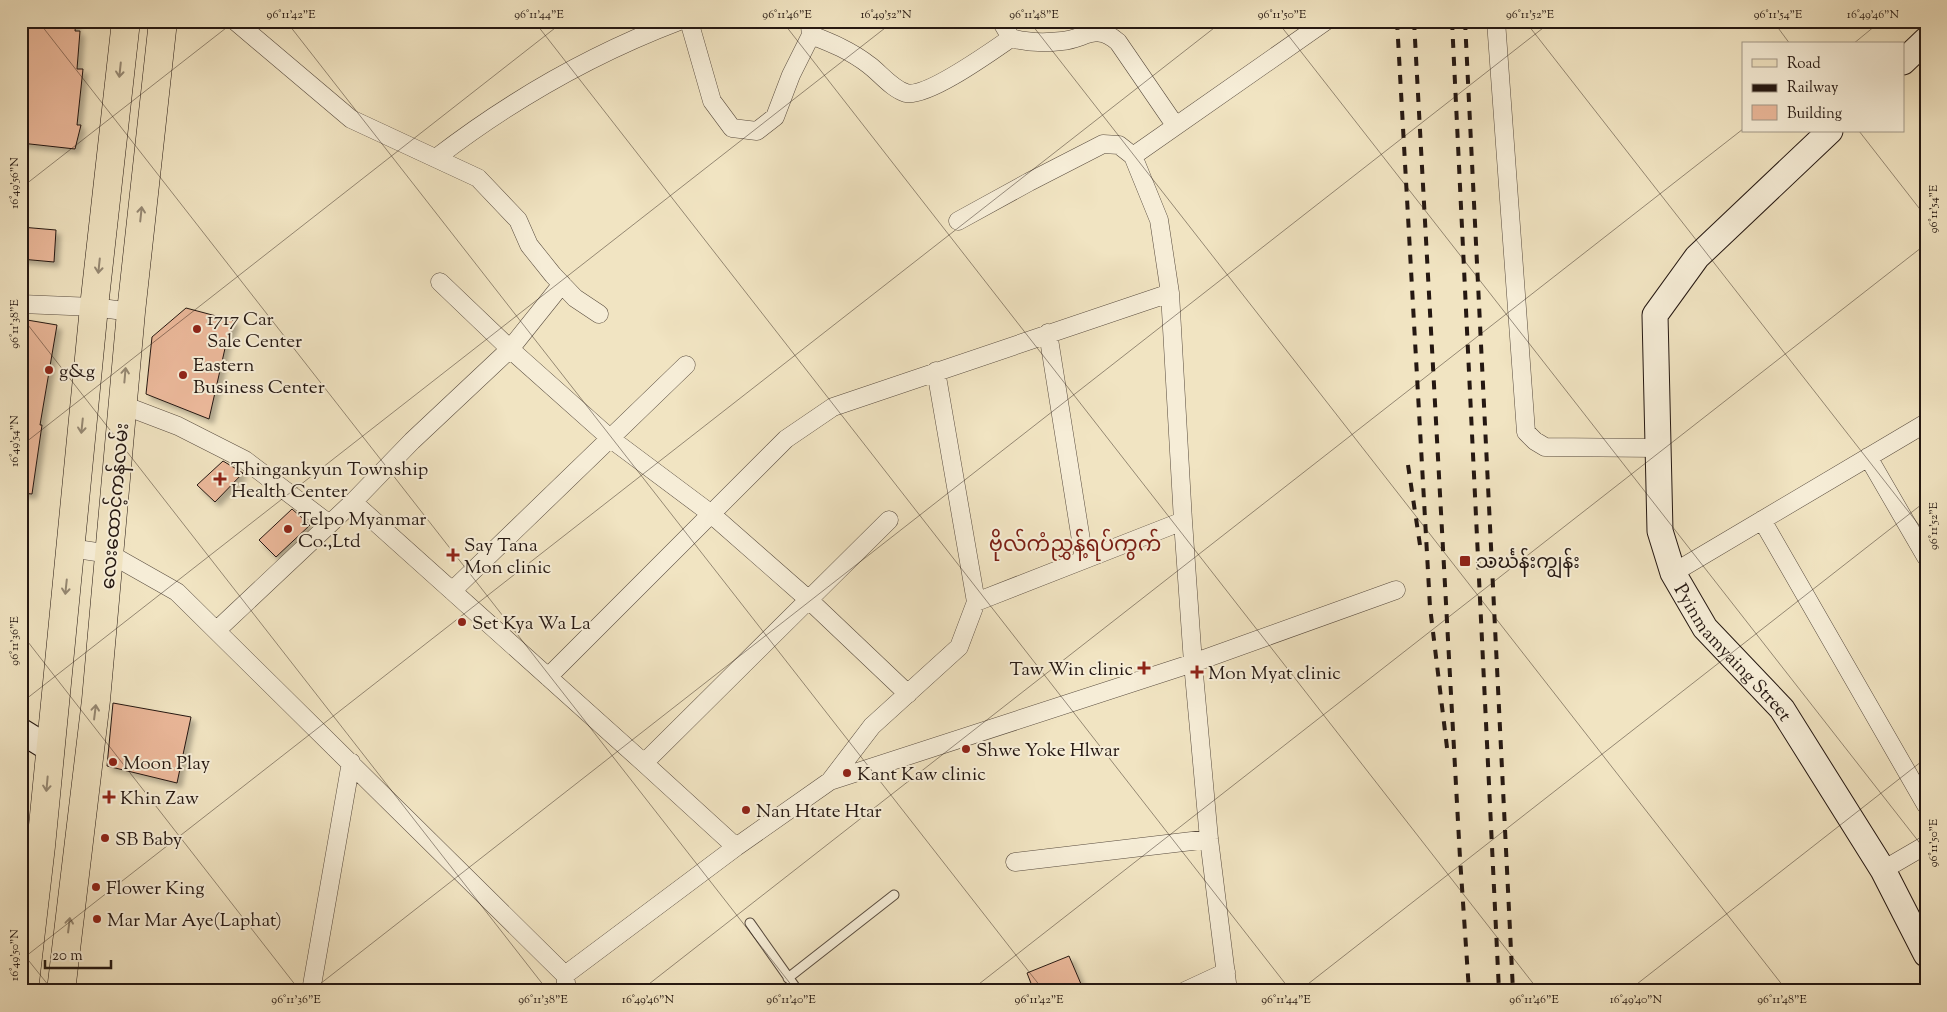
<svg xmlns="http://www.w3.org/2000/svg" width="1947" height="1012" font-family="'Sorts Mill Goudy','Noto Sans Myanmar',serif">
<style>
.building{fill:#ebb89a;stroke:#251812;filter:url(#shadow)}
.lines{fill:none;stroke-linecap:round;stroke-linejoin:round}
.lane-casing{stroke:#584b3e;stroke-width:11}
.street-casing{stroke:#584b3e;stroke-width:19}
.secondary-casing{stroke:#251812;stroke-width:27}
.primary-casing{stroke:#251812;stroke-width:29}
.lane{stroke:#f6edd7;stroke-width:9}
.street{stroke:#f6edd7;stroke-width:18}
.secondary{stroke:#f6edd7;stroke-width:25}
.primary{stroke:#f1e4c2;stroke-width:28}
.rail{stroke:#251812;stroke-width:4;stroke-dasharray:9 9;stroke-linecap:butt}
.oneway{stroke:#958873}
.ticks{fill:none;stroke:#251812;stroke-width:1;stroke-opacity:0.45}
.poi-dot{fill:#8f2418;stroke:#f6edd7;stroke-width:2}
.labels{text-anchor:middle;stroke-width:4;stroke-linejoin:round;paint-order:stroke}
.poi-label{font-size:19px;fill:#251812;stroke:#f6edd7;text-anchor:start}
.street-label{font-size:19px;fill:#251812;stroke:#f6edd7}
.quarter-label{font-size:21px;fill:#7a1f14;stroke:#f6edd7}
.neatline{fill:none;stroke:#251812;stroke-width:2}
.ticks-label{font-size:12px;text-anchor:middle;fill:#251812}
</style>
<defs>
<filter id="shadow"><feDropShadow dx="4.5" dy="4.5" stdDeviation="2.5" flood-color="#0004"/></filter>
</defs>
<rect width="100%" height="100%" fill="#f1e4c2"/>
<filter id="stains"><feTurbulence type="fractalNoise" baseFrequency=".004" numOctaves="4"/><feColorMatrix values="0 0 0 0 .2 0 0 0 0 .09 0 0 0 0 .02 0 0 0 .5 -.17"/></filter>
<radialGradient id="worn" r=".72"><stop offset=".6" stop-color="#630" stop-opacity="0"/><stop offset="1" stop-color="#630" stop-opacity=".3"/></radialGradient>
<path class="building" d="M24,21H76L75,31H80L77,69H83L77,125H81L75,149L21,143V55Z
M21,227L56,230L54,262L21,259Z
M186,308L235,321L226,344L209,419L146,394L152,337Z
M21,319L57,325L40,425H42L32,494L21,493Z
M223,461L243,473L215,502L197,485Z
M292,509L310,525L276,557L259,540Z
M113,703L191,717L177,783L107,766Z
M1069,956L1084,991H1034L1027,973Z"/>
<g class="lines">
<defs>
<path id="lane" d="M750,923L798,991
M788,978L894,895"/>
<path id="street" d="M235,21L351,119L478,178L518,220L529,245L553,275L575,298L599,314
M689,21L712,101L732,128L757,131L775,117L791,75L811,35L810,26L814,21
M1001,21L1011,38
M1496,21L1526,432L1535,441L1545,447L1658,448
M811,35C832,43 851,51 869,65C880,73 892,89 906,93C927,98 992,51 1011,38C1028,43 1045,43 1062,41C1085,39 1096,22 1118,42L1175,125
M436,158C510,101 592,54 679,21
M958,221L1029,182L1103,144L1119,145L1133,156
M440,282L510,349L611,439L710,513L809,600L908,694
M21,304L94,307L131,312
M1048,333L1084,559
M123,405L178,426L245,460L328,523
M1868,457L1926,557
M353,502L644,763L736,847
M1762,520L1926,805
M70,548L110,554L177,592L565,975
M1673,573L1926,423
M452,591L686,365
M976,602L1183,521
M217,630L353,502L412,441L510,349L562,284
M548,677L786,439L833,407L1170,293
M644,763L889,520
M830,781L872,726L959,647L976,602L936,371
M1015,862L1209,839
M1883,870L1926,845
M565,975L736,847L830,781L1193,663L1396,590
M565,975L567,991
M311,991L351,762
M1185,991L1226,972
M1228,991L1209,839L1193,663L1183,521L1170,293L1159,220L1133,156L1326,21"/>
<g id="secondary">
<path d="M1903,62L1926,40"/>
<path id="s1" d="M1830,131L1697,257L1655,315L1660,531L1673,573L1705,628L1782,709L1883,870L1926,954"/>
<path d="M21,731L50,749"/>
</g>
<path id="primary" d="M24,991L41,846L94,307L126,21
M61,991L96,700L131,312L163,21"/>
</defs>
<use href="#lane" class="lane-casing"/>
<use href="#street" class="street-casing"/>
<use href="#secondary" class="secondary-casing"/>
<use href="#primary" class="primary-casing"/>
<use href="#lane" class="lane"/>
<use href="#street" class="street"/>
<use href="#secondary" class="secondary"/>
<use href="#primary" class="primary"/>
<path class="rail" d="M1397,21L1430,607L1448,756
M1414,21L1460,858L1469,991
M1452,21L1499,991
M1465,21L1513,991
M1408,465L1420,545"/>
</g>
<defs><path id="oneway-shaft" d="M-6 0H5M1.5-3L5.5 0L1.5 3" fill="none" stroke-width="1.6" stroke-linecap="round" stroke-linejoin="round" transform="scale(1.25)"/></defs>
<g class="oneway">
<use href="#oneway-shaft" transform="translate(120 70) rotate(96)"/>
<use href="#oneway-shaft" transform="translate(141 214) rotate(-84)"/>
<use href="#oneway-shaft" transform="translate(99 266) rotate(96)"/>
<use href="#oneway-shaft" transform="translate(125 375) rotate(-85)"/>
<use href="#oneway-shaft" transform="translate(82 426) rotate(96)"/>
<use href="#oneway-shaft" transform="translate(66 587) rotate(96)"/>
<use href="#oneway-shaft" transform="translate(95 712) rotate(-83)"/>
<use href="#oneway-shaft" transform="translate(47 784) rotate(95)"/>
<use href="#oneway-shaft" transform="translate(69 925) rotate(-83)"/>
</g>
<path class="ticks" d="M38,21L796,991M286,21L1044,991M534,21L1291,991M782,21L1539,991M1029,21L1787,991M1277,21L1926,851M1525,21L1926,534M1773,21L1790,44M1853,44L1881,21M1859,131L1926,217M21,188L235,21M21,316L548,991M21,446L564,21M21,633L300,991M21,703L894,21M21,951L53,991M21,960L1223,21M311,991L1552,21M640,991L1743,129M970,991L1926,244M1299,991L1926,501M1628,991L1926,758"/>
<g class="poi-dot">
<circle cx="197" cy="329" r="5"/>
<circle cx="49" cy="370" r="5"/>
<circle cx="183" cy="375" r="5"/>
<path d="M217.5 471.5h5v5h5v5h-5v5h-5v-5h-5v-5h5z"/>
<circle cx="288" cy="529" r="5"/>
<path d="M450.5 547.5h5v5h5v5h-5v5h-5v-5h-5v-5h5z"/>
<rect x="1459" y="555" width="12" height="12" rx="2.5"/>
<circle cx="462" cy="622" r="5"/>
<path d="M1141.5 660.5h5v5h5v5h-5v5h-5v-5h-5v-5h5z"/>
<path d="M1194.5 664.5h5v5h5v5h-5v5h-5v-5h-5v-5h5z"/>
<circle cx="966" cy="749" r="5"/>
<circle cx="113" cy="762" r="5"/>
<circle cx="847" cy="773" r="5"/>
<path d="M106.5 789.5h5v5h5v5h-5v5h-5v-5h-5v-5h5z"/>
<circle cx="746" cy="810" r="5"/>
<circle cx="105" cy="838" r="5"/>
<circle cx="96" cy="887" r="5"/>
<circle cx="97" cy="919" r="5"/>
</g>
<g class="labels">
<g class="poi-label">
<text x="207" y="325">1717 Car<tspan x="207" dy="22">Sale Center</tspan></text>
<text x="193" y="371">Eastern<tspan x="193" dy="22">Business Center</tspan></text>
<text x="59" y="377">g&amp;g</text>
<text x="231" y="475">Thingankyun Township<tspan x="231" dy="22">Health Center</tspan></text>
<text x="298" y="525">Telpo Myanmar<tspan x="298" dy="22">Co.,Ltd</tspan></text>
<text x="464" y="551">Say Tana<tspan x="464" dy="22">Mon clinic</tspan></text>
<text x="1476" y="568">သင်္ဃန်းကျွန်း</text>
<text x="472" y="629">Set Kya Wa La</text>
<text x="1133" y="675" text-anchor="end">Taw Win clinic</text>
<text x="1208" y="679">Mon Myat clinic</text>
<text x="976" y="756">Shwe Yoke Hlwar</text>
<text x="123" y="769">Moon Play</text>
<text x="857" y="780">Kant Kaw clinic</text>
<text x="120" y="804">Khin Zaw</text>
<text x="756" y="817">Nan Htate Htar</text>
<text x="115" y="845">SB Baby</text>
<text x="106" y="894">Flower King</text>
<text x="107" y="926">Mar Mar Aye(Laphat)</text>
</g>
<g class="street-label">
<text transform="translate(114 506) rotate(-85)" y="7">လေးထောင့်ကန်လမ်း</text>
<text dy="7" stroke="none"><textPath href="#s1" startOffset="615">Pyinmamyaing Street</textPath></text>
</g>
<g class="quarter-label">
<text x="1075" y="551">ဗိုလ်ကံညွှန့်ရပ်ကွက်</text>
</g>
</g>
<rect width="1947" height="1012" fill="none" stroke="#f1e4c2" stroke-width="55"/>
<rect x="1742" y="42" width="162" height="90" fill="#f6edd7" stroke="#a29888"/>
<rect x="1752" y="59" width="25" height="8" fill="#f1e4c2" stroke="#a29888"/>
<text x="1787" y="68" font-size="15" fill="#251812">Road</text>
<rect x="1752" y="84" width="25" height="8" fill="#251812" stroke="#a29888"/>
<text x="1787" y="92" font-size="15" fill="#251812">Railway</text>
<rect x="1752" y="105" width="25" height="15" fill="#ebb89a" stroke="#a29888"/>
<text x="1787" y="118" font-size="15" fill="#251812">Building</text>
<path d="M45 960v8h66v-8" fill="none" stroke="#251812" stroke-width="2.5"/>
<text x="52" y="960" font-size="15" fill="#251812" stroke="#f6edd7" stroke-width="4" paint-order="stroke">20 m</text>
<rect x="28" y="28" width="1892" height="956" class="neatline"/>
<g class="ticks-label">
<text x="291" y="18">96°11'42"E</text>
<text x="539" y="18">96°11'44"E</text>
<text x="787" y="18">96°11'46"E</text>
<text x="886" y="18">16°49'52"N</text>
<text x="1034" y="18">96°11'48"E</text>
<text x="1282" y="18">96°11'50"E</text>
<text x="1530" y="18">96°11'52"E</text>
<text x="1778" y="18">96°11'54"E</text>
<text x="1873" y="18">16°49'46"N</text>
<text transform="translate(14 183) rotate(-90)" y="4">16°49'56"N</text>
<text transform="translate(1933 209) rotate(-90)" y="4">96°11'54"E</text>
<text transform="translate(14 324) rotate(-90)" y="4">96°11'38"E</text>
<text transform="translate(14 441) rotate(-90)" y="4">16°49'54"N</text>
<text transform="translate(1933 526) rotate(-90)" y="4">96°11'52"E</text>
<text transform="translate(14 641) rotate(-90)" y="4">96°11'36"E</text>
<text transform="translate(1933 843) rotate(-90)" y="4">96°11'50"E</text>
<text transform="translate(14 955) rotate(-90)" y="4">16°49'50"N</text>
<text x="296" y="1003">96°11'36"E</text>
<text x="543" y="1003">96°11'38"E</text>
<text x="648" y="1003">16°49'46"N</text>
<text x="791" y="1003">96°11'40"E</text>
<text x="1039" y="1003">96°11'42"E</text>
<text x="1286" y="1003">96°11'44"E</text>
<text x="1534" y="1003">96°11'46"E</text>
<text x="1636" y="1003">16°49'40"N</text>
<text x="1782" y="1003">96°11'48"E</text>
</g>
<rect width="100%" height="100%" filter="url(#stains)"/>
<rect width="100%" height="100%" fill="url(#worn)"/>
</svg>
